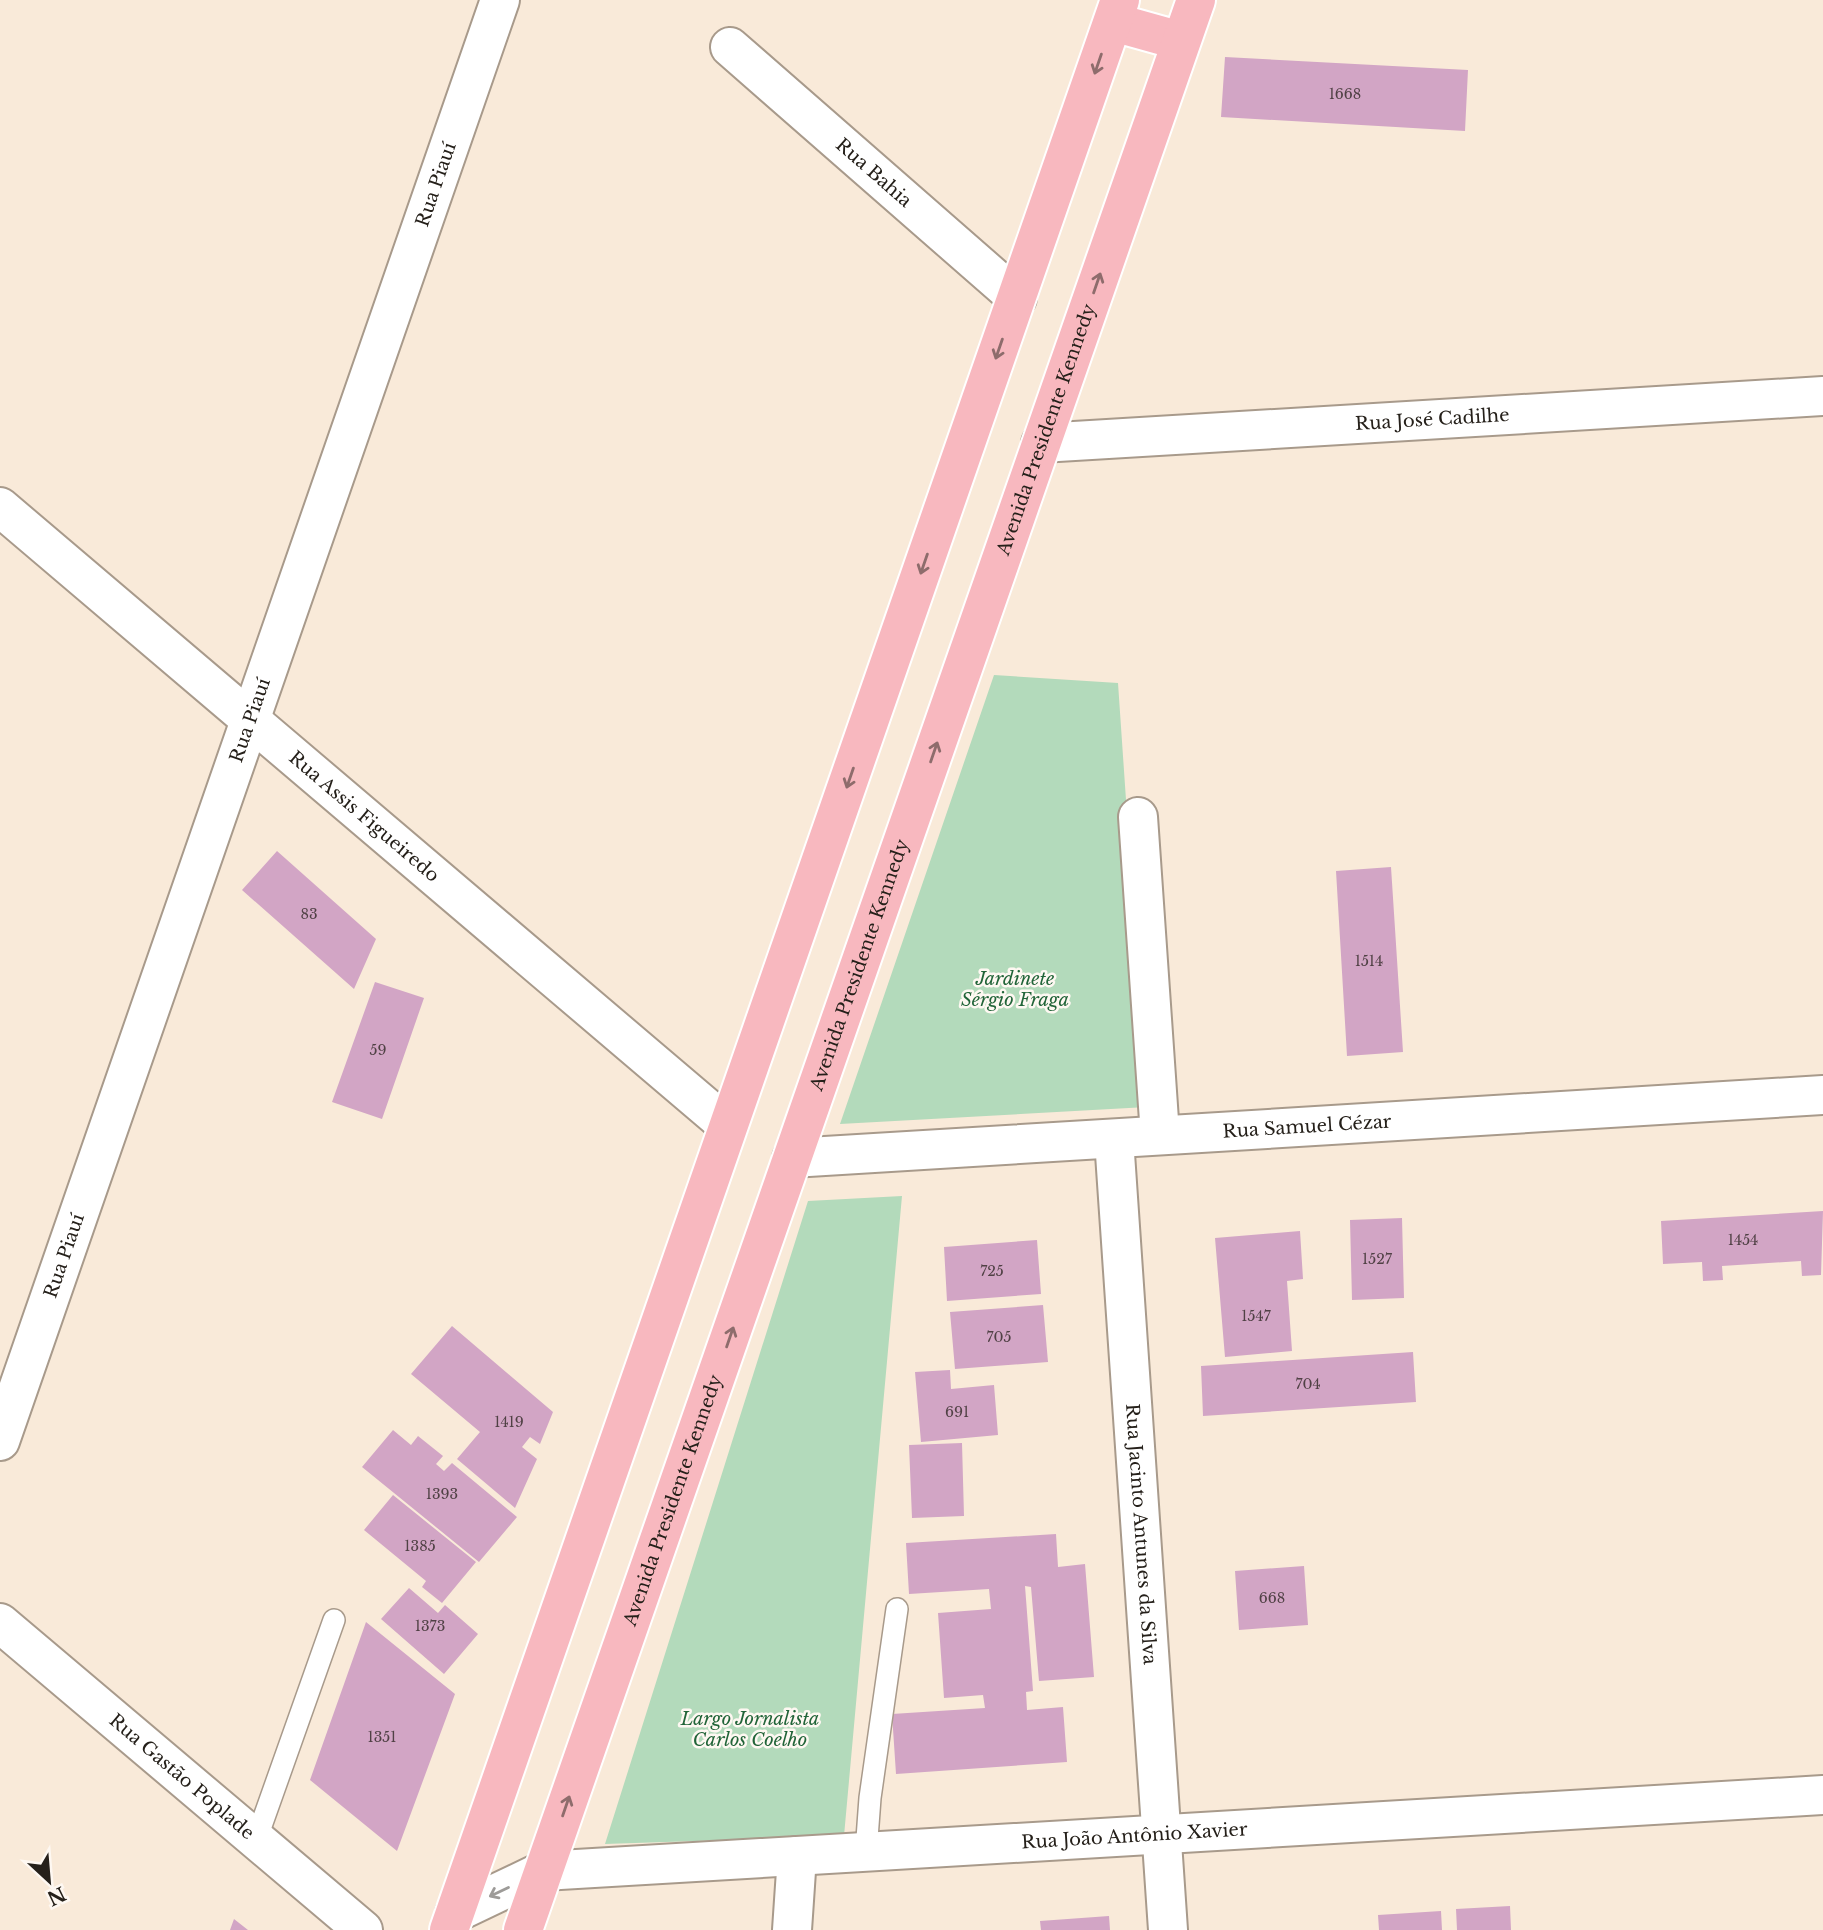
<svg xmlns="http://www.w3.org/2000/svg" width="1823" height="1930" font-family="'Libre Baskerville',serif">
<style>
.green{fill:#b3dabb}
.building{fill:#d2a5c5}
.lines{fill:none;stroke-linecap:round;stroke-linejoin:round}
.lane-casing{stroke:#a89a8b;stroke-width:24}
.street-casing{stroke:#a89a8b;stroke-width:42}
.primary-casing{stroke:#fff;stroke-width:42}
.lane{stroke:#fff;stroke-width:21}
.street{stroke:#fff;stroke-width:38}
.primary{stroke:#f8b8bf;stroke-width:38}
.oneway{stroke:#8e6c6c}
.oneway2{stroke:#9d9b98}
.labels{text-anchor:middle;stroke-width:5;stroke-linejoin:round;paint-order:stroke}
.number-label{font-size:14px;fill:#504145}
.street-label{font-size:18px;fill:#25201a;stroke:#fef8f2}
.park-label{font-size:18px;font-style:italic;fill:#216438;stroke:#fef8f2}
</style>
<rect width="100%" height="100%" fill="#f9ead9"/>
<path class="green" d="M994,675L1118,683L1147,1107L840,1124Z
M902,1196L844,1836L605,1844L808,1201Z"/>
<path class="building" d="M1225,57L1468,70L1465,131L1221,117Z
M277,851L376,939L354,989L242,890Z
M1391,867L1403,1052L1347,1056L1336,871Z
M375,982L424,998L382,1119L332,1102Z
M1823,1211L1821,1275L1802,1276L1801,1261L1722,1266L1723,1280L1703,1281L1702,1262L1663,1264L1661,1221Z
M1402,1218L1404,1298L1352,1300L1350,1220Z
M1300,1231L1303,1279L1287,1281L1292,1351L1225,1357L1215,1238Z
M1037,1240L1041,1294L947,1301L944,1247Z
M1043,1305L1048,1362L955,1369L950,1312Z
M452,1326L553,1412L540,1444L530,1437L522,1447L537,1459L515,1508L457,1459L480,1432L411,1374Z
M1413,1352L1416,1402L1203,1416L1201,1366Z
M950,1370L951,1389L994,1385L998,1435L921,1442L915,1372Z
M393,1430L411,1445L418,1436L443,1456L436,1464L444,1471L452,1463L517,1517L479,1562L362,1467Z
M962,1443L964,1516L912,1518L909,1445Z
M393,1495L476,1562L442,1603L422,1587L426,1581L364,1530Z
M1056,1534L1058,1567L1085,1564L1094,1677L1039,1681L1031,1587L1025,1586L1033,1691L1026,1692L1027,1710L1063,1707L1067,1762L896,1774L892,1714L985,1708L983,1695L944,1698L938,1613L991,1609L989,1589L909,1594L906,1543Z
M1304,1566L1308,1625L1239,1630L1235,1571Z
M409,1588L438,1613L445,1605L478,1634L444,1674L381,1619Z
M366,1622L455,1694L397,1851L310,1780Z
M1510,1906L1511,1930H1457L1456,1909Z
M1441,1911L1442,1930H1379L1378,1915Z
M1109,1916L1110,1930H1041L1040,1921Z
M234,1919L248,1930H230Z"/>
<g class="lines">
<defs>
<path id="lane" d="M256,1840L334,1620
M866,1852L870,1798L897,1609"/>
<g id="street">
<path id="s1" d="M730,47L1017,298"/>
<path id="s2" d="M1041,443L1823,396"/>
<path id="s3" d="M0,507L728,1126"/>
<path d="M1138,817L1160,1135"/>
<path id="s4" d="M1114,1139L1168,1930"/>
<path id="s5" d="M792,1158L1823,1095"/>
<path id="s6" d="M0,1441L500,0"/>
<path id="s7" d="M0,1623L363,1930"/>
<path id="s8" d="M455,1913L543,1871L1823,1795"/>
<path d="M792,1930L797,1856"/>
</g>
<g id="primary">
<path d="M1113,22L1181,41"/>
<path d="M449,1930L1120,0"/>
<path id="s9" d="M523,1930L1196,0"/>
</g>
</defs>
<use href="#lane" class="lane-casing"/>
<use href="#street" class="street-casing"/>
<use href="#primary" class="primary-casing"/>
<use href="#lane" class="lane"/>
<use href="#street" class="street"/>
<use href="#primary" class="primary"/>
</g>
<defs><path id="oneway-shaft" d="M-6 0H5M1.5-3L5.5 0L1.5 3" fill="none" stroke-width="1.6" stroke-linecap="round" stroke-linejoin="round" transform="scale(1.75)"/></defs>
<g class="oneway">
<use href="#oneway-shaft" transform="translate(1098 64) rotate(109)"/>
<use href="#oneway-shaft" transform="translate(1097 283) rotate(-71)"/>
<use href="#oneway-shaft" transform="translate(999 349) rotate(109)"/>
<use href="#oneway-shaft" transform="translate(924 564) rotate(109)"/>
<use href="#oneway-shaft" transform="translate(934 752) rotate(-71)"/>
<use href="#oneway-shaft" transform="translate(850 778) rotate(109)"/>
<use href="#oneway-shaft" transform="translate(730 1337) rotate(-71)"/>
<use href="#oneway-shaft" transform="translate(566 1806) rotate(-71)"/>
</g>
<use class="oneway2" href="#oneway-shaft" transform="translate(499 1892) rotate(154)"/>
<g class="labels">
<g class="number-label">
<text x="1345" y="99">1668</text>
<text x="309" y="919">83</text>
<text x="1369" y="966">1514</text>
<text x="378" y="1055">59</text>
<text x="1743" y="1245">1454</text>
<text x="1377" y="1264">1527</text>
<text x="992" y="1276">725</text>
<text x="1256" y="1321">1547</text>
<text x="999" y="1342">705</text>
<text x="1308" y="1389">704</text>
<text x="957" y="1417">691</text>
<text x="509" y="1427">1419</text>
<text x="442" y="1499">1393</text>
<text x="420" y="1551">1385</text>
<text x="1272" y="1603">668</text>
<text x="430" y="1631">1373</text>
<text x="382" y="1742">1351</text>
</g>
<g class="street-label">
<text dy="6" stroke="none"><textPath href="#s1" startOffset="191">Rua Bahia</textPath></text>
<text dy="6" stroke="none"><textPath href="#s6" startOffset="1330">Rua Piauí</textPath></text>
<text dy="6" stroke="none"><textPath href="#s2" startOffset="392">Rua José Cadilhe</textPath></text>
<text dy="6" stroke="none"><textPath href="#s9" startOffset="1589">Avenida Presidente Kennedy</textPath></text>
<text dy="6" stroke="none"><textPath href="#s6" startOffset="763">Rua Piauí</textPath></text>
<text dy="6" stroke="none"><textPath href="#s3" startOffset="478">Rua Assis Figueiredo</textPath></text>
<text dy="6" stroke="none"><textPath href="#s9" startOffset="1022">Avenida Presidente Kennedy</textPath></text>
<text dy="6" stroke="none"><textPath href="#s5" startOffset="516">Rua Samuel Cézar</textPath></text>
<text dy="6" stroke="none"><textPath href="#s6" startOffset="196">Rua Piauí</textPath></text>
<text dy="6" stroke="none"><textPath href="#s9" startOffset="455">Avenida Presidente Kennedy</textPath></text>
<text dy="6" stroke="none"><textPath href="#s4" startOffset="396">Rua Jacinto Antunes da Silva</textPath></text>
<text dy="6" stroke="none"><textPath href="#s7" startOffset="238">Rua Gastão Poplade</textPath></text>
<text dy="6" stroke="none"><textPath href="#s8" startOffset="690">Rua João Antônio Xavier</textPath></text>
</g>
<g class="park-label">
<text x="1015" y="985">Jardinete<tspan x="1015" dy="21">Sérgio Fraga</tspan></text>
<text x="750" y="1725">Largo Jornalista<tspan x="750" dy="21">Carlos Coelho</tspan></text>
</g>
</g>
<g transform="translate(49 1881) rotate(154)" stroke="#fef8f2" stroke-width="5" paint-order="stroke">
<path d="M0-5L12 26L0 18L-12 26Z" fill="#25201a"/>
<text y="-10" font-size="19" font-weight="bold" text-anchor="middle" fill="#25201a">N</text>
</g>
</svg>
